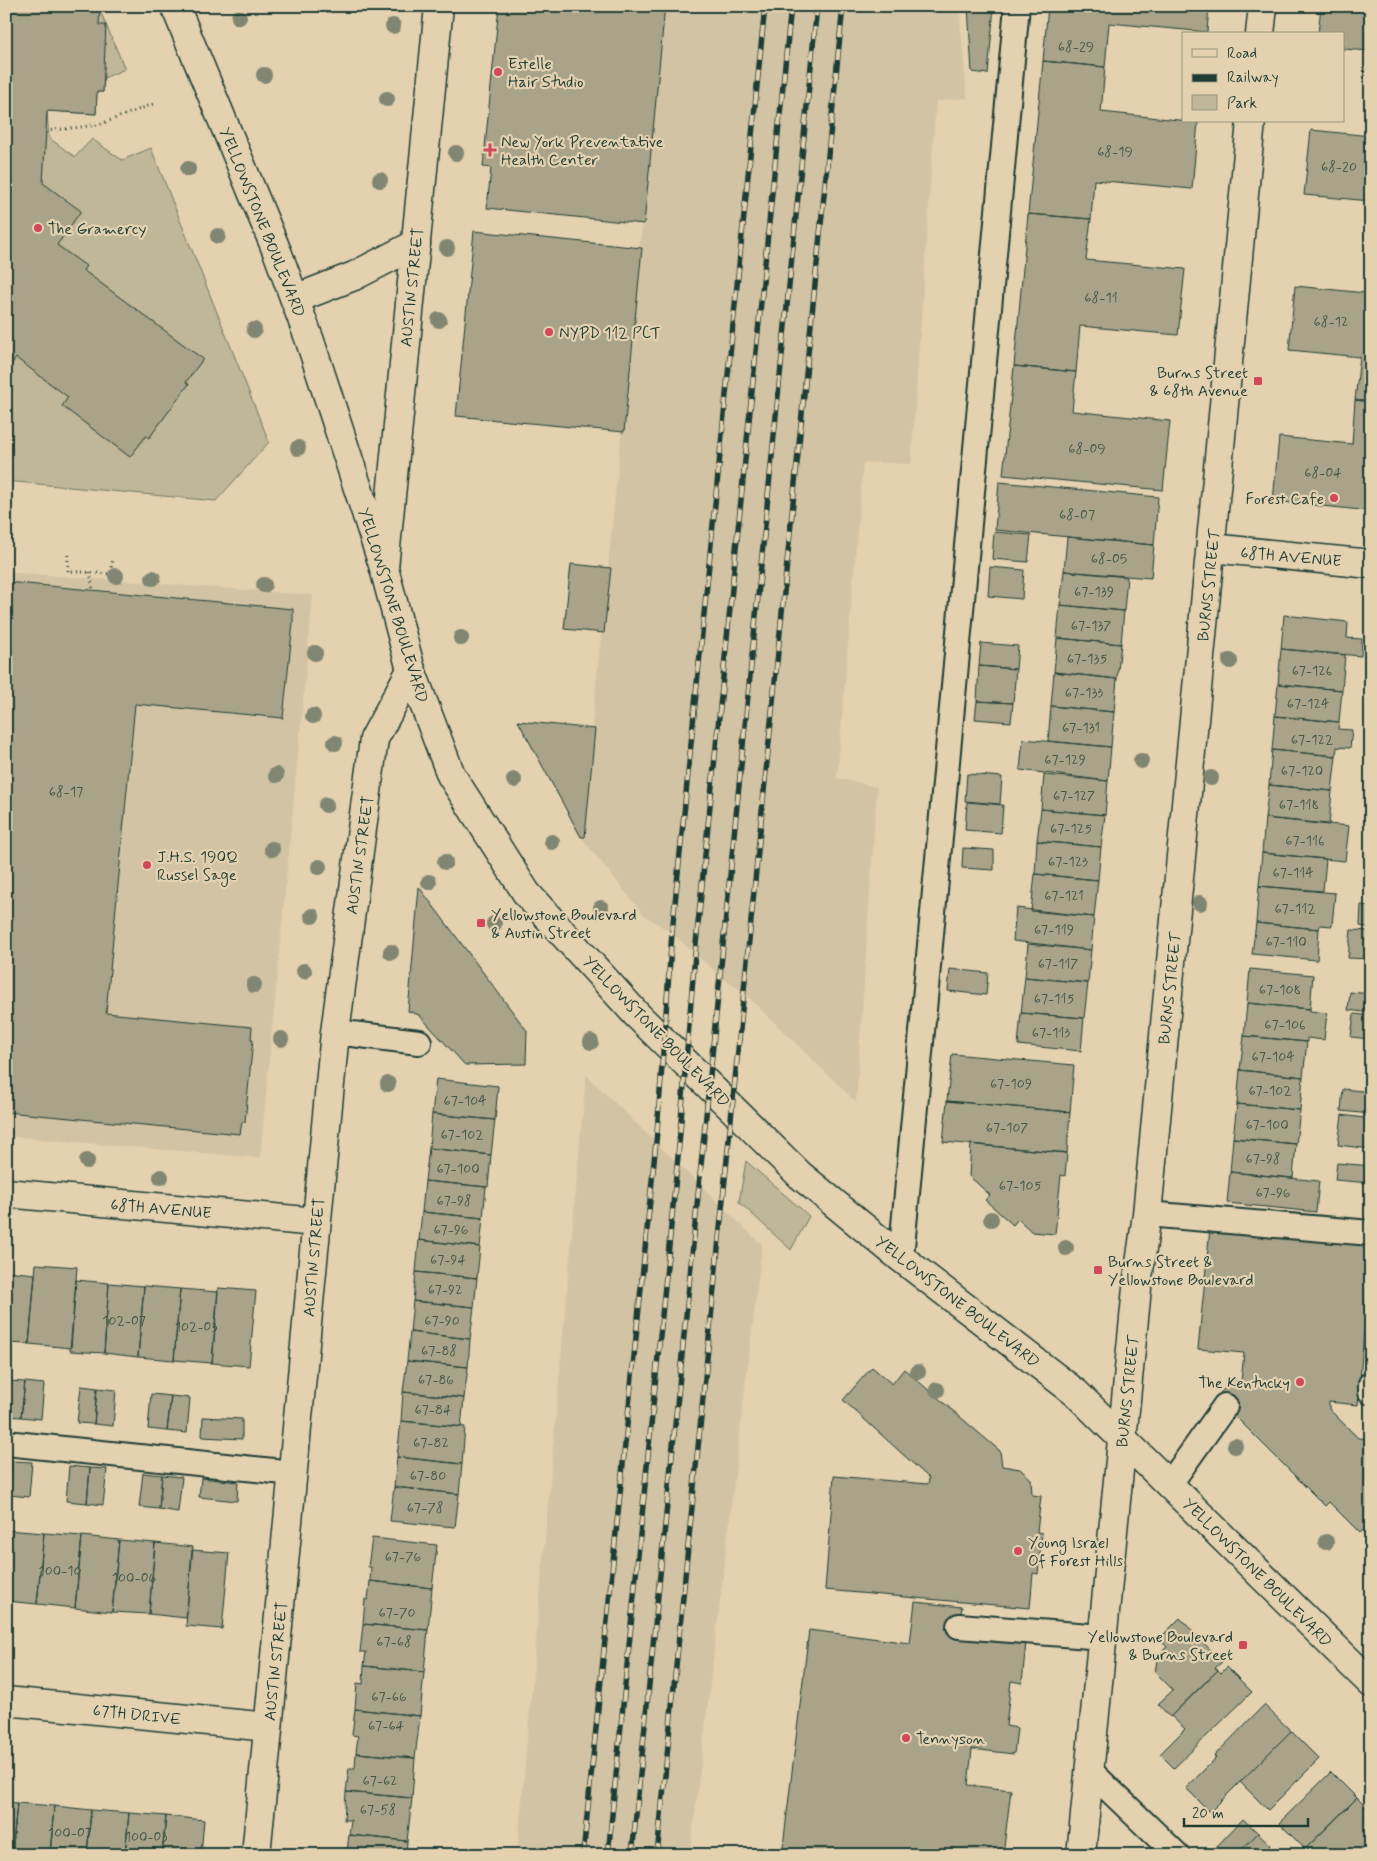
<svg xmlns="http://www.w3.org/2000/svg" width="1377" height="1861" font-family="Mynerve,sans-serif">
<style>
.built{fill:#d2c3a4}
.green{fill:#c0b698;stroke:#707a66}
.building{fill:#a8a389;stroke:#1f3d34}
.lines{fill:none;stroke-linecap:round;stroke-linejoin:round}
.service-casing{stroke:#1f3d34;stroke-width:28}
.minor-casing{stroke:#1f3d34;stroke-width:31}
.tertiary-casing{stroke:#1f3d34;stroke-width:31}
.path{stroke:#1f3d34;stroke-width:3;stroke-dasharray:1 4;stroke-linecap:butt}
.service{stroke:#e4d1af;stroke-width:24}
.minor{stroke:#e4d1af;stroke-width:28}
.tertiary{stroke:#e4d1af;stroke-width:28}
.rail-casing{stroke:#1f3d34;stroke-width:5.5}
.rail{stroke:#e4d1af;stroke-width:4;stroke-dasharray:11;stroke-linecap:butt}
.tree{fill:#808671}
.poi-dot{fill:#d1495b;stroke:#e4d1af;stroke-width:2}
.labels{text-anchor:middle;stroke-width:4.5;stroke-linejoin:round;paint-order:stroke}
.number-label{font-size:14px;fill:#415649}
.poi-label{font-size:16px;fill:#1f3d34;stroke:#e4d1af;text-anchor:start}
.street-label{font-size:16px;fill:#1f3d34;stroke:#e4d1af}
</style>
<rect width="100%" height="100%" fill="#e4d1af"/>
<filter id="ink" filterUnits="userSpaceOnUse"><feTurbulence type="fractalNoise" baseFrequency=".02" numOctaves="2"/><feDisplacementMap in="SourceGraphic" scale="10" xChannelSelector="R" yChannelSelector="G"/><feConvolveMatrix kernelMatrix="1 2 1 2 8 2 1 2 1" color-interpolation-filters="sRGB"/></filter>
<g filter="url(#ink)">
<path class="built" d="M664,6H959L967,98L936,101L911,464L863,462L837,778L877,787L856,1102L742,991L719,975L672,933L644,915L581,837Z
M6,572L313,595L260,1158L6,1136Z
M586,1075L762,1245L690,1855H517Z"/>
<path class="green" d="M6,6H98L125,69L104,78L103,92H97L96,114L47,111L49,138L75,157L92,139L122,160L151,148L269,442L216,501L6,481Z
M746,1161L809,1216L791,1250L739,1202Z"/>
<path class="building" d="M6,6H100L99,25H106L103,92H97L96,114L47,111L43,183L81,211L57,245L86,266L83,270L203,359L186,382L189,384L149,438L146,436L130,457L62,406L68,397L16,358L8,369L6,367Z
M499,6H665L644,224L487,208L491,168L483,167Z
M968,6H994L988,74L972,72Z
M1048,6H1209L1207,32L1109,23L1105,67L1043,61Z
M1321,6H1371V51L1343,49V34H1318Z
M1043,61L1105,67L1101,112L1198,122L1192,189L1094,180L1091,219L1028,214Z
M1311,130L1371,136V201L1304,195Z
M1028,214L1091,219L1086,260L1185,269L1178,335L1080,326L1076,372L1014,366Z
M474,231L642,248L624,432L456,416Z
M1371,248V402L1355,400L1360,357L1289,350L1295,286L1366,293Z
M1014,366L1076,372L1072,411L1170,421L1163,490L1003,475Z
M1355,400L1371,402V511L1273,501L1279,437L1352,444Z
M999,482L1158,497L1154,545L995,530Z
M994,532L1031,535L1028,562L992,559Z
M1067,537L1154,545L1151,578L1064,571Z
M571,564L611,568L604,633L564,629Z
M990,567L1024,570L1022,599L988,596Z
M1064,571L1127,577L1124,611L1060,605Z
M6,582L293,609V623L283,718L135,704L106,1013L252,1027L251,1039H253L245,1122H242L240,1134L6,1112Z
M1060,605L1124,611L1121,644L1057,638Z
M1284,615L1348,622L1347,638L1362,639L1361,656L1281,649Z
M1057,638L1121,644L1117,679L1054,672Z
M981,643L1018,646L1016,669L979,666Z
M1281,649L1345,655L1342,690L1278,684Z
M979,666L1016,669L1013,703L977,701Z
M1054,672L1117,679L1114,712L1051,706Z
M1278,684L1342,690L1339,722L1275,716Z
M977,701L1013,703L1011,722L975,719Z
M1051,706L1114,712L1111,747L1048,741Z
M1275,716L1339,722L1338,729L1352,730L1350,748L1337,747L1336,756L1272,750Z
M518,721L595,729L585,837H581Z
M1023,739L1111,747L1108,781L1020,770Z
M1272,750L1336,756L1332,791L1269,785Z
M967,774L1002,777L1000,804L965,801Z
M1044,775L1108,781L1105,815L1041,809Z
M1269,785L1332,791L1329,825L1265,818Z
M967,802L1003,805L1001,833L965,830Z
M1041,809L1105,815L1101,847L1037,841Z
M1265,818L1349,826L1345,861L1262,853Z
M1037,841L1101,847L1098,880L1035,874Z
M963,848L994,850V870L962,868Z
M1262,853L1326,859L1323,891L1259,886Z
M1369,873H1371V895H1367Z
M1035,874L1098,880L1094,917L1031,911Z
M1259,886L1335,893L1332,926L1320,925L1319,929L1256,923Z
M419,887L527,1031L526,1064L465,1065L419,1015L408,1011Z
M1361,905L1371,906V928L1360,926Z
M1016,908L1094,917L1091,950L1013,941Z
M1256,923L1319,929L1317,960L1252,954Z
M1351,930L1371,931V959L1348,958Z
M1028,944L1091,950L1088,983L1025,977Z
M950,969L988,973L986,995L948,991Z
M1250,969L1313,975L1310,1009L1247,1003Z
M1025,977L1088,983L1084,1018L1021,1013Z
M1350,992L1371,994V1013L1348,1010Z
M1247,1003L1310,1009V1011L1327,1013L1324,1040L1307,1038V1042L1244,1036Z
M1021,1013L1084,1018L1081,1051L1018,1045Z
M1354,1014L1371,1016V1039L1351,1037Z
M1244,1036L1307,1042L1303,1077L1240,1070Z
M952,1054L1074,1065L1070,1112L947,1101Z
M1240,1070L1303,1077L1300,1110L1237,1104Z
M436,1079L498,1086L495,1120L432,1114Z
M1343,1089L1371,1092V1114L1341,1111Z
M947,1101L1070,1112L1067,1153L943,1142Z
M1237,1104L1300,1110L1296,1144L1233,1138Z
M432,1114L495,1120L491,1155L429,1148Z
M1342,1115L1371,1119V1149L1338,1145Z
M1233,1138L1296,1144L1293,1178L1230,1172Z
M971,1144L1067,1153L1065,1176L1061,1175L1055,1234L1032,1232L1018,1219L1013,1225L985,1200L990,1195L969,1176Z
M429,1148L491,1155L488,1187L425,1181Z
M1337,1163L1371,1166L1370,1183L1335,1180Z
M1230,1172L1319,1181L1316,1212L1227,1203Z
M425,1181L486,1187L483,1218L422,1212Z
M422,1212L483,1218L480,1247L419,1240Z
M1210,1228L1357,1242L1370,1255L1358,1405L1329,1402V1409L1358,1438L1371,1439V1523L1360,1533L1329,1502L1325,1506L1216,1397L1234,1379L1239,1382L1241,1381L1244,1353L1198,1349Z
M419,1240L480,1247L477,1278L416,1272Z
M36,1264L77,1267L71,1348L29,1344Z
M6,1271L35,1274L29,1344L6,1343Z
M416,1272L477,1278L474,1307L413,1301Z
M76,1280L109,1283L104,1353L70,1351Z
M109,1283L144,1286L138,1357L104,1353Z
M144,1286L180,1289L174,1360L138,1357Z
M218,1288L256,1291L249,1366L212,1363Z
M180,1289L218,1292L212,1363L174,1360Z
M413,1301L474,1307L470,1339L410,1332Z
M410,1332L470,1339L468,1367L407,1361Z
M407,1361L468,1367L464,1398L403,1392Z
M872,1367L892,1384L904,1369L1000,1451L1002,1466L1020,1469L1031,1479L1032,1495L1041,1496L1037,1532L1042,1533L1038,1574L1033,1573L1030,1608L825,1590L834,1476L928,1484L929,1478L843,1400Z
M6,1381L25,1382L21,1417L6,1416Z
M25,1382L44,1384L41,1419L21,1417Z
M81,1386L97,1388L94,1424L77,1423Z
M97,1388L116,1390L113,1426L94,1424Z
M403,1392L464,1398L461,1427L401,1421Z
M151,1394L171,1396L167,1431L148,1429Z
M171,1396L190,1398L187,1433L167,1431Z
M203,1417L242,1419V1439L202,1437Z
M401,1421L465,1427L462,1464L397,1457Z
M397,1457L462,1464L459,1494L394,1487Z
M6,1460L12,1461L9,1495H6Z
M12,1461L32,1462L29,1497L9,1495Z
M69,1466L90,1468L87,1503L66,1501Z
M90,1468L107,1469L103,1505L87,1503Z
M143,1473L162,1475L159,1509L139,1507Z
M162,1475L182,1477L178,1512L159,1509Z
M201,1478L238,1482L237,1501L199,1497Z
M394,1487L459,1494L455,1527L390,1521Z
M6,1530L44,1533L37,1604L6,1601Z
M44,1533L82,1536L75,1608L37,1604Z
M82,1536L119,1540L112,1612L75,1608Z
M372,1538L437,1545L432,1588L370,1581L371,1567H368Z
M119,1540L155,1543L149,1614L112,1612Z
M155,1543L193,1547L186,1618L149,1614Z
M192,1550L229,1553L222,1629L186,1626Z
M370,1581L432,1588L428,1630L363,1624L365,1599L368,1600Z
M915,1602L962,1607L959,1626L1026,1642L1022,1683L1011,1681L1006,1726L1017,1728L1014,1754L972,1749L968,1785L1011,1790L1003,1855H782L809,1630L910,1643Z
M1180,1618L1222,1662L1215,1668L1218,1670L1170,1717L1158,1704L1173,1690L1155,1672L1158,1655L1167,1647L1159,1639Z
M363,1624L428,1630L424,1672L364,1666L366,1652H360Z
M364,1666L424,1672L420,1716L355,1709L357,1683L363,1684Z
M1227,1667L1252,1692L1174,1768L1160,1754L1185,1729L1171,1716L1218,1670L1221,1673Z
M1264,1705L1291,1731L1210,1812L1186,1788L1216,1758L1214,1756Z
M355,1709L420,1716L415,1758L356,1753L358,1736L352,1735Z
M1291,1731L1319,1759L1268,1810L1240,1782Z
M356,1753L415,1758L412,1798L346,1792L349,1768H355Z
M1331,1772L1357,1798L1305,1849L1279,1823Z
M346,1792L412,1798L407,1841L349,1835L351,1820H344Z
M1357,1798L1371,1812V1840L1355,1855H1310L1305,1849Z
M6,1802L17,1803L12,1855H6Z
M17,1803L54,1806L50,1855H12Z
M54,1806L91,1810L87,1855H50Z
M91,1810L129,1813L125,1855H87Z
M129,1813L166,1816L162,1855H125Z
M166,1816L204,1820L201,1855H162Z
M1243,1819L1258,1833L1236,1855H1224L1216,1847Z
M1258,1833L1271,1845L1262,1855H1236Z
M349,1835L407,1841L406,1855H339V1852L347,1853Z"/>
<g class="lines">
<defs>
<path id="service" d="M335,1032L419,1042
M1147,1214L1371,1233
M901,1258L1017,6
M1371,1384V1392
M6,1443L293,1473
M1169,1485L1225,1406
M959,1626L1103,1637
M1089,1770L1177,1855"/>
<path id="minor" d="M1260,34L1263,6
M1211,548L1371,564
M384,568L439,6
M6,1193L316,1222
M6,1701L268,1727
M256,1855L335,1032L374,739L411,670
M1081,1855L1138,1278L1147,1214L1251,121"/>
<path id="tertiary" d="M175,6L278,254L310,341L384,568L411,670L451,775L527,894L637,1015L800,1175L901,1258L1076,1393L1371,1683
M295,299L354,276L416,244"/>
</defs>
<use href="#service" class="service-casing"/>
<use href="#minor" class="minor-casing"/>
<use href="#tertiary" class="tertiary-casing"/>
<path class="path" d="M46,131L98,125L156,103
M68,555V571L110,574L113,559
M90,572L93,590"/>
<use href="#service" class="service"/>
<use href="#minor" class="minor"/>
<use href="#tertiary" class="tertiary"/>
<defs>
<path id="rail" d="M583,1855L657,1132L672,933L765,6
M608,1855L678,1156L695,954L791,6
M632,1855L817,6
M657,1855L843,6"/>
</defs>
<use href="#rail" class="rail-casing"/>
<use href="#rail" class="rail"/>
</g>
<g class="tree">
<circle cx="239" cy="17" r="8"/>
<circle cx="393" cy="26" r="8"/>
<circle cx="264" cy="75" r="8"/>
<circle cx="387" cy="99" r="8"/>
<circle cx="456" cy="153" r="8"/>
<circle cx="188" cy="169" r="8"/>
<circle cx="380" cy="180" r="8"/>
<circle cx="218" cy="236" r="8"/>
<circle cx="447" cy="248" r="8"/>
<circle cx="439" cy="320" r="8"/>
<circle cx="254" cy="330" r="8"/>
<circle cx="298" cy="448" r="8"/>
<circle cx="116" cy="576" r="8"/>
<circle cx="153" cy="578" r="8"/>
<circle cx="264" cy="585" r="8"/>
<circle cx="461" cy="638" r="8"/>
<circle cx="315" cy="653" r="8"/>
<circle cx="1230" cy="661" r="8"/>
<circle cx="313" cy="716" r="8"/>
<circle cx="335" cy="743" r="8"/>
<circle cx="1141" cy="761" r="8"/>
<circle cx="276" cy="775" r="8"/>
<circle cx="1211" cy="778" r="8"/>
<circle cx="514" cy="780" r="8"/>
<circle cx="326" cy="805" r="8"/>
<circle cx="552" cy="842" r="8"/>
<circle cx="272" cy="849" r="8"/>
<circle cx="445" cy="862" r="8"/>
<circle cx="319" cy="867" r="8"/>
<circle cx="429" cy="882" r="8"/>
<circle cx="1200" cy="903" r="8"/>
<circle cx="601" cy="908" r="8"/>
<circle cx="312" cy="916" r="8"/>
<circle cx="494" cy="924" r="8"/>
<circle cx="391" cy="952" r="8"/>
<circle cx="304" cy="971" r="8"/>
<circle cx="254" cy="985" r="8"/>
<circle cx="281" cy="1039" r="8"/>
<circle cx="591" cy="1042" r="8"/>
<circle cx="388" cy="1084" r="8"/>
<circle cx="87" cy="1161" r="8"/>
<circle cx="161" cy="1177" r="8"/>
<circle cx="991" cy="1219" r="8"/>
<circle cx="1066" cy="1248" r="8"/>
<circle cx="918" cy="1372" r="8"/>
<circle cx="937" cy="1390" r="8"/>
<circle cx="1235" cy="1446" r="8"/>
<circle cx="1326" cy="1542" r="8"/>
</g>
</g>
<g class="poi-dot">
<circle cx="498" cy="72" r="5"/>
<path d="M487.5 142.5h5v5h5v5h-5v5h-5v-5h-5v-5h5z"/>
<circle cx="38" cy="228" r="5"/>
<circle cx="549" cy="332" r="5"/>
<rect x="1253" y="376" width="10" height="10" rx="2.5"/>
<circle cx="1334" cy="498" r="5"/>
<circle cx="147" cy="865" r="5"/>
<rect x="476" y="918" width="10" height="10" rx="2.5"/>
<rect x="1093" y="1265" width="10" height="10" rx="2.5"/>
<circle cx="1300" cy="1382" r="5"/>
<circle cx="1018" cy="1551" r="5"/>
<rect x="1238" y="1640" width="10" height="10" rx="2.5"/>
<circle cx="906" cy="1738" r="5"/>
</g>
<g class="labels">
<g class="number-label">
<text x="1076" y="51">68-29</text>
<text x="1115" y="156">68-19</text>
<text x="1339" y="171">68-20</text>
<text x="1101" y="302">68-11</text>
<text x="1331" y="326">68-12</text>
<text x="1087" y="453">68-09</text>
<text x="1323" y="477">68-04</text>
<text x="1077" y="519">68-07</text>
<text x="1109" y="563">68-05</text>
<text x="1094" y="596">67-139</text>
<text x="1091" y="630">67-137</text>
<text x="1087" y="663">67-135</text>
<text x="1312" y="675">67-126</text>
<text x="1084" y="697">67-133</text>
<text x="1308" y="708">67-124</text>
<text x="1081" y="732">67-131</text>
<text x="1312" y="744">67-122</text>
<text x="1065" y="764">67-129</text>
<text x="1302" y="775">67-120</text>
<text x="66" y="796">68-17</text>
<text x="1074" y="800">67-127</text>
<text x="1299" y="809">67-118</text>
<text x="1071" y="833">67-125</text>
<text x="1305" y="845">67-116</text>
<text x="1068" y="866">67-123</text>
<text x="1293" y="877">67-114</text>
<text x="1064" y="900">67-121</text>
<text x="1295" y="913">67-112</text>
<text x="1054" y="934">67-119</text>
<text x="1286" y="946">67-110</text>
<text x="1058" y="968">67-117</text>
<text x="1280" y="994">67-108</text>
<text x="1054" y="1003">67-115</text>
<text x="1285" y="1029">67-106</text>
<text x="1051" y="1037">67-113</text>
<text x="1273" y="1061">67-104</text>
<text x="1011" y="1088">67-109</text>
<text x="1270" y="1095">67-102</text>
<text x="465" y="1105">67-104</text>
<text x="1267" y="1129">67-100</text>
<text x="1007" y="1132">67-107</text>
<text x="462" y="1139">67-102</text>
<text x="1263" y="1163">67-98</text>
<text x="458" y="1173">67-100</text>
<text x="1020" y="1190">67-105</text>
<text x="1273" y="1197">67-96</text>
<text x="454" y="1205">67-98</text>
<text x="451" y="1234">67-96</text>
<text x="448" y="1264">67-94</text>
<text x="445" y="1294">67-92</text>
<text x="124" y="1325">102-07</text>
<text x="442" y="1325">67-90</text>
<text x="196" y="1331">102-03</text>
<text x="439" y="1355">67-88</text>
<text x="436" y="1384">67-86</text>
<text x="433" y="1414">67-84</text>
<text x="431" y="1447">67-82</text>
<text x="428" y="1480">67-80</text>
<text x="425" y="1512">67-78</text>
<text x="403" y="1561">67-76</text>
<text x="60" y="1575">100-10</text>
<text x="134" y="1582">100-06</text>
<text x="397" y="1617">67-70</text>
<text x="394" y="1646">67-68</text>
<text x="389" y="1701">67-66</text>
<text x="386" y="1730">67-64</text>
<text x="380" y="1785">67-62</text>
<text x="378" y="1814">67-58</text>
<text x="70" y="1837">100-07</text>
<text x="146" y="1841">100-03</text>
</g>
<g class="poi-label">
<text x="508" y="69">Estelle<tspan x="508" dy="18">Hair Studio</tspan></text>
<text x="501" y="147">New York Preventative<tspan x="501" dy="18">Health Center</tspan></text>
<text x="48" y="234">The Gramercy</text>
<text x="559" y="338">NYPD 112 PCT</text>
<text x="1248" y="378" text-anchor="end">Burns Street<tspan x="1248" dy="18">&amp; 68th Avenue</tspan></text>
<text x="1324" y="504" text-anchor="end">Forest Cafe</text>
<text x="157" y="862">J.H.S. 190Q<tspan x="157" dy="18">Russel Sage</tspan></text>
<text x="491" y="920">Yellowstone Boulevard<tspan x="491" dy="18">&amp; Austin Street</tspan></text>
<text x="1108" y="1267">Burns Street &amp;<tspan x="1108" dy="18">Yellowstone Boulevard</tspan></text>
<text x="1290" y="1388" text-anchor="end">The Kentucky</text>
<text x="1028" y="1548">Young Israel<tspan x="1028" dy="18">Of Forest Hills</tspan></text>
<text x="1233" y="1642" text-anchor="end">Yellowstone Boulevard<tspan x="1233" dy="18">&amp; Burns Street</tspan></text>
<text x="916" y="1744">Tennyson</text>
</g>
<g class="street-label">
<text transform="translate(263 222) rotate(68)" y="6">YELLOWSTONE BOULEVARD</text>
<text transform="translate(411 287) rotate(-84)" y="6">AUSTIN STREET</text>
<text transform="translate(1291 556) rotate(5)" y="6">68TH AVENUE</text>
<text transform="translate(1208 585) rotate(-84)" y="6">BURNS STREET</text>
<text transform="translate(394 605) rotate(73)" y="6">YELLOWSTONE BOULEVARD</text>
<text transform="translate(359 855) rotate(-82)" y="6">AUSTIN STREET</text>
<text transform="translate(1169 988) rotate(-84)" y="6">BURNS STREET</text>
<text transform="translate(657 1031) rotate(46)" y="6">YELLOWSTONE BOULEVARD</text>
<text transform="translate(161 1208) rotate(5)" y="6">68TH AVENUE</text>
<text transform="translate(313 1257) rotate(-85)" y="6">AUSTIN STREET</text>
<text transform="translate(958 1301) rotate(38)" y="6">YELLOWSTONE BOULEVARD</text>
<text transform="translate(1127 1391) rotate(-84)" y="6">BURNS STREET</text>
<text transform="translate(1258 1572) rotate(45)" y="6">YELLOWSTONE BOULEVARD</text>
<text transform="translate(275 1661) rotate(-84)" y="6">AUSTIN STREET</text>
<text transform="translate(137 1714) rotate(6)" y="6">67TH DRIVE</text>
</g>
</g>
<rect width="1377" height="1861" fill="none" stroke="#e4d1af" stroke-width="25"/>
<rect x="12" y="12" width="1352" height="1836" fill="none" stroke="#1f3d34" stroke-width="2" filter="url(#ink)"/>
<rect x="1182" y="32" width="162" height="90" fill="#e4d1af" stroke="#95967e"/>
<rect x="1192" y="49" width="25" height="8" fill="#e4d1af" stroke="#95967e"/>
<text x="1227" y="58" font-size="15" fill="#1f3d34">Road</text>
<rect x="1192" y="74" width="25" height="8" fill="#1f3d34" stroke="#95967e"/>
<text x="1227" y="82" font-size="15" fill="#1f3d34">Railway</text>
<rect x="1192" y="95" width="25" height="15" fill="#c0b698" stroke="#95967e"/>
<text x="1227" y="108" font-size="15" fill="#1f3d34">Park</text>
<path d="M1184 1818v8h124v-8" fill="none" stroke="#1f3d34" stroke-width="2.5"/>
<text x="1192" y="1818" font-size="15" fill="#1f3d34" stroke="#e4d1af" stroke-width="4" paint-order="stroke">20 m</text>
</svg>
